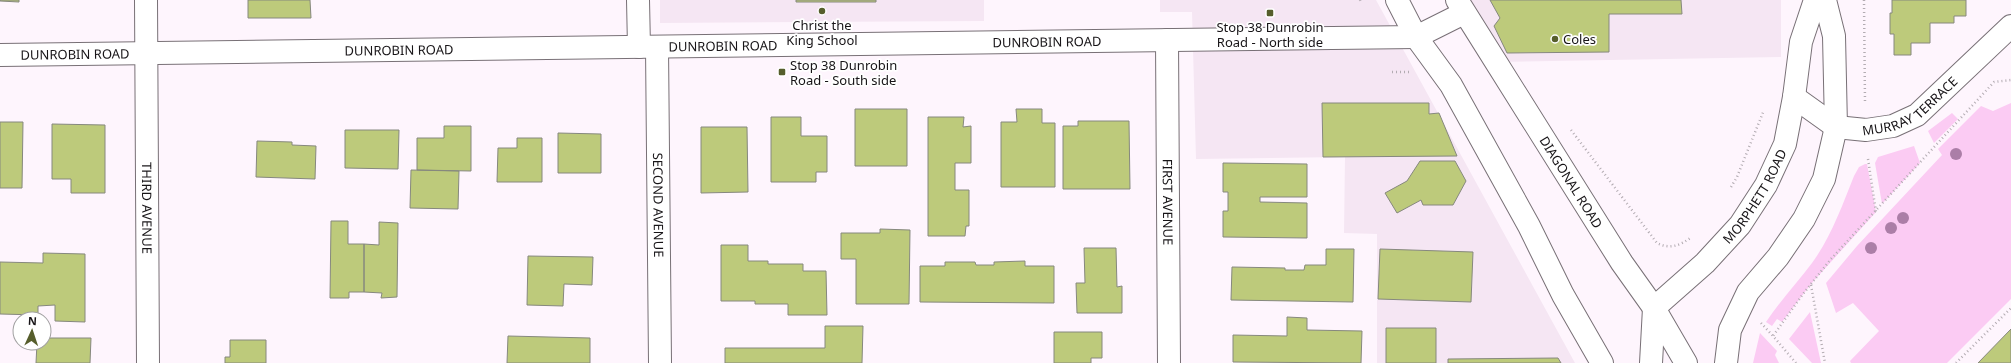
<svg xmlns="http://www.w3.org/2000/svg" width="2011" height="363" font-family="'Noto Sans',sans-serif">
<style>
.built{fill:#f5e6f3}
.green{fill:#fbcbf3}
.building{fill:#bdca7b;stroke:#86887e}
.lines{fill:none;stroke-linecap:round;stroke-linejoin:round}
.minor-casing{stroke:#787076;stroke-width:24}
.tertiary-casing{stroke:#787076;stroke-width:24}
.secondary-casing{stroke:#787076;stroke-width:24}
.path{stroke:#b3acb2;stroke-width:2.5;stroke-dasharray:1 3;stroke-linecap:butt}
.minor{stroke:#fff;stroke-width:22}
.tertiary{stroke:#fff;stroke-width:22}
.secondary{stroke:#fff;stroke-width:22}
.tree{fill:#ab7ea7}
.poi-dot{fill:#565e2c;stroke:#fff;stroke-width:1.5}
.labels{text-anchor:middle;stroke-width:3.5;stroke-linejoin:round;paint-order:stroke}
.poi-label{font-size:13px;fill:#171417;stroke:#fff}
.street-label{font-size:13px;fill:#171417;stroke:#fff}
</style>
<rect width="100%" height="100%" fill="#fef5fd"/>
<path class="built" d="M660,0H984V21L660,23Z
M1160,0H1376L1575,363H1377V234L1344,233L1345,157L1196,159L1192,12H1160Z
M1469,0H1781V57L1500,62Z"/>
<path class="green" d="M2011,103V299L1947,363H1851L1850,361L1879,331L1853,303L1836,313L1826,283L1857,246L1942,155L1938,149L1981,106L1993,111Z
M1952,113L1958,119L1934,143L1928,131Z
M1914,146L1920,163L1882,204L1875,163L1878,157Z
M1865,164H1867L1876,212L1811,284L1782,322L1777,319L1772,326L1766,322C1780,301 1797,283 1812,263C1831,237 1842,206 1854,176L1859,167Z
M1810,312L1821,363H1812L1789,339Z
M1760,333L1777,351L1775,355L1779,363H1753Z"/>
<path class="building" d="M0,0H19V2L0,1Z
M248,0H310L311,18H248Z
M796,0H876V2H796Z
M1490,0H1681L1682,14H1609V52L1507,53L1494,26L1500,18Z
M1892,0H1966V16H1954V23H1930V43H1911V55H1894V34H1890V13H1892Z
M1322,103H1429V114L1439,113L1457,156L1323,157Z
M855,109H907V166H855Z
M1016,109H1042V123H1055V187H1001V122H1017Z
M771,117H801V136H827V172H816V182H771Z
M928,117H964L963,127L971,126V163H955V190H969V226H966L965,236H928Z
M1078,121H1129L1130,189H1063V126H1078Z
M0,122H23L22,188H0Z
M52,124L105,125V193H71V179H52Z
M444,126H471V171L417,170V138H444Z
M701,127H747L748,192L701,193Z
M345,130H399L398,169L345,168Z
M558,133L601,134V173H558Z
M517,138H542V182H497L498,148H517Z
M257,141L292,142V145L316,146L315,179L256,177Z
M1420,161H1455L1466,181L1453,205H1423L1421,200L1397,213L1385,193L1407,181Z
M1223,163L1307,164V197H1260V202L1307,203V238L1223,237V211H1228V192H1223Z
M411,170L459,171L458,209L410,208Z
M331,221H348V244H364V292H349V298H330Z
M379,222L398,223L397,297L381,298L382,293L364,292V244L379,245Z
M880,229L910,230L909,304H856V259H841V233H880Z
M721,245H748V261H768V264H803V271H826L827,315H788V304H755V301H721Z
M1084,248H1116L1117,287L1122,286V313H1077L1076,283H1085Z
M1326,249H1354L1353,302L1231,300L1232,267L1285,268V270H1304L1305,265H1326Z
M1380,249L1473,252L1471,302L1378,299Z
M43,253L85,254V322L55,321V305L38,306V315L0,314V262L43,263Z
M528,256L593,257L592,285L564,284L563,306L527,305Z
M1025,261V266H1054V303L920,302V266H945V262H975L976,265H994V262Z
M1287,317L1307,318V330L1362,331L1361,363L1233,362V335L1287,336Z
M825,326H863L862,363H725V348H825Z
M1386,328H1436V363H1386Z
M2011,329V363H1978Z
M1054,332H1102V358H1091V363H1054Z
M508,336L590,338V363H507Z
M44,338H91L90,363H36L37,343H44Z
M230,340H266V363H225V357H230Z
M1558,358L1561,363H1448V359Z"/>
<g class="lines">
<defs>
<g id="minor">
<path id="s1" d="M146,0L148,363"/>
<path d="M638,0L639,47"/>
<path id="s2" d="M1167,40L1169,363"/>
<path id="s3" d="M657,47L660,363"/>
<path id="s4" d="M1794,97L1836,127L1866,130L1893,126L1917,115L2011,26"/>
</g>
<g id="tertiary">
<path id="s5" d="M0,55L1416,37L1464,13"/>
</g>
<g id="secondary">
<path d="M1397,0L1416,37L1451,85L1529,226L1563,295L1602,363"/>
<path id="s6" d="M1457,0L1622,263L1654,308L1686,363"/>
<path id="s7" d="M1651,363L1654,308L1705,263L1740,225L1766,185L1785,144L1794,97L1801,42L1815,0"/>
<path d="M1726,363L1730,330L1748,292L1778,257L1804,219L1824,179L1836,127L1834,36L1825,0"/>
</g>
</defs>
<use href="#minor" class="minor-casing"/>
<use href="#tertiary" class="tertiary-casing"/>
<use href="#secondary" class="secondary-casing"/>
<path class="path" d="M1360,0L1361,3
M1864,0L1865,103
M1392,72H1410
M1571,130L1657,243C1671,250 1680,245 1692,237
M1868,159L1876,212
M1731,187L1737,177L1764,110
M1811,285L1825,363
M1761,323L1773,336
M1796,363L1773,336L1803,294L1831,259L1994,82L2011,80
M1956,363L2011,308"/>
<use href="#minor" class="minor"/>
<use href="#tertiary" class="tertiary"/>
<use href="#secondary" class="secondary"/>
</g>
<g class="tree">
<circle cx="1956" cy="154" r="6"/>
<circle cx="1903" cy="218" r="6"/>
<circle cx="1891" cy="228" r="6"/>
<circle cx="1871" cy="248" r="6"/>
</g>
<g class="poi-dot">
<circle cx="822" cy="11" r="4"/>
<rect x="1266" y="9" width="8" height="8" rx="2"/>
<circle cx="1555" cy="39" r="4"/>
<rect x="778" y="68" width="8" height="8" rx="2"/>
</g>
<g class="labels">
<g class="poi-label">
<text x="822" y="30">Christ the<tspan x="822" dy="15">King School</tspan></text>
<text x="1270" y="32">Stop 38 Dunrobin<tspan x="1270" dy="15">Road - North side</tspan></text>
<text x="1563" y="44" text-anchor="start">Coles</text>
<text x="790" y="70" text-anchor="start">Stop 38 Dunrobin<tspan x="790" dy="15">Road - South side</tspan></text>
</g>
<g class="street-label">
<text dy="5" stroke="none"><textPath href="#s5" startOffset="1047">DUNROBIN ROAD</textPath></text>
<text dy="5" stroke="none"><textPath href="#s5" startOffset="723">DUNROBIN ROAD</textPath></text>
<text dy="5" stroke="none"><textPath href="#s5" startOffset="399">DUNROBIN ROAD</textPath></text>
<text dy="5" stroke="none"><textPath href="#s5" startOffset="75">DUNROBIN ROAD</textPath></text>
<text dy="5" stroke="none"><textPath href="#s4" startOffset="133">MURRAY TERRACE</textPath></text>
<text dy="5" stroke="none"><textPath href="#s6" startOffset="215">DIAGONAL ROAD</textPath></text>
<text dy="5" stroke="none"><textPath href="#s7" startOffset="207">MORPHETT ROAD</textPath></text>
<text dy="5" stroke="none"><textPath href="#s2" startOffset="162">FIRST AVENUE</textPath></text>
<text dy="5" stroke="none"><textPath href="#s3" startOffset="158">SECOND AVENUE</textPath></text>
<text dy="5" stroke="none"><textPath href="#s1" startOffset="208">THIRD AVENUE</textPath></text>
</g>
</g>
<g transform="translate(32 331) rotate(3)"><circle r="19" fill="#ffffff" stroke="#a2a1a2"/>
<path d="M0-3L7 15L0 10L-7 15Z" fill="#565e2c"/>
<text y="-6" font-size="11" font-weight="bold" text-anchor="middle" fill="#171417">N</text>
</g>
</svg>
